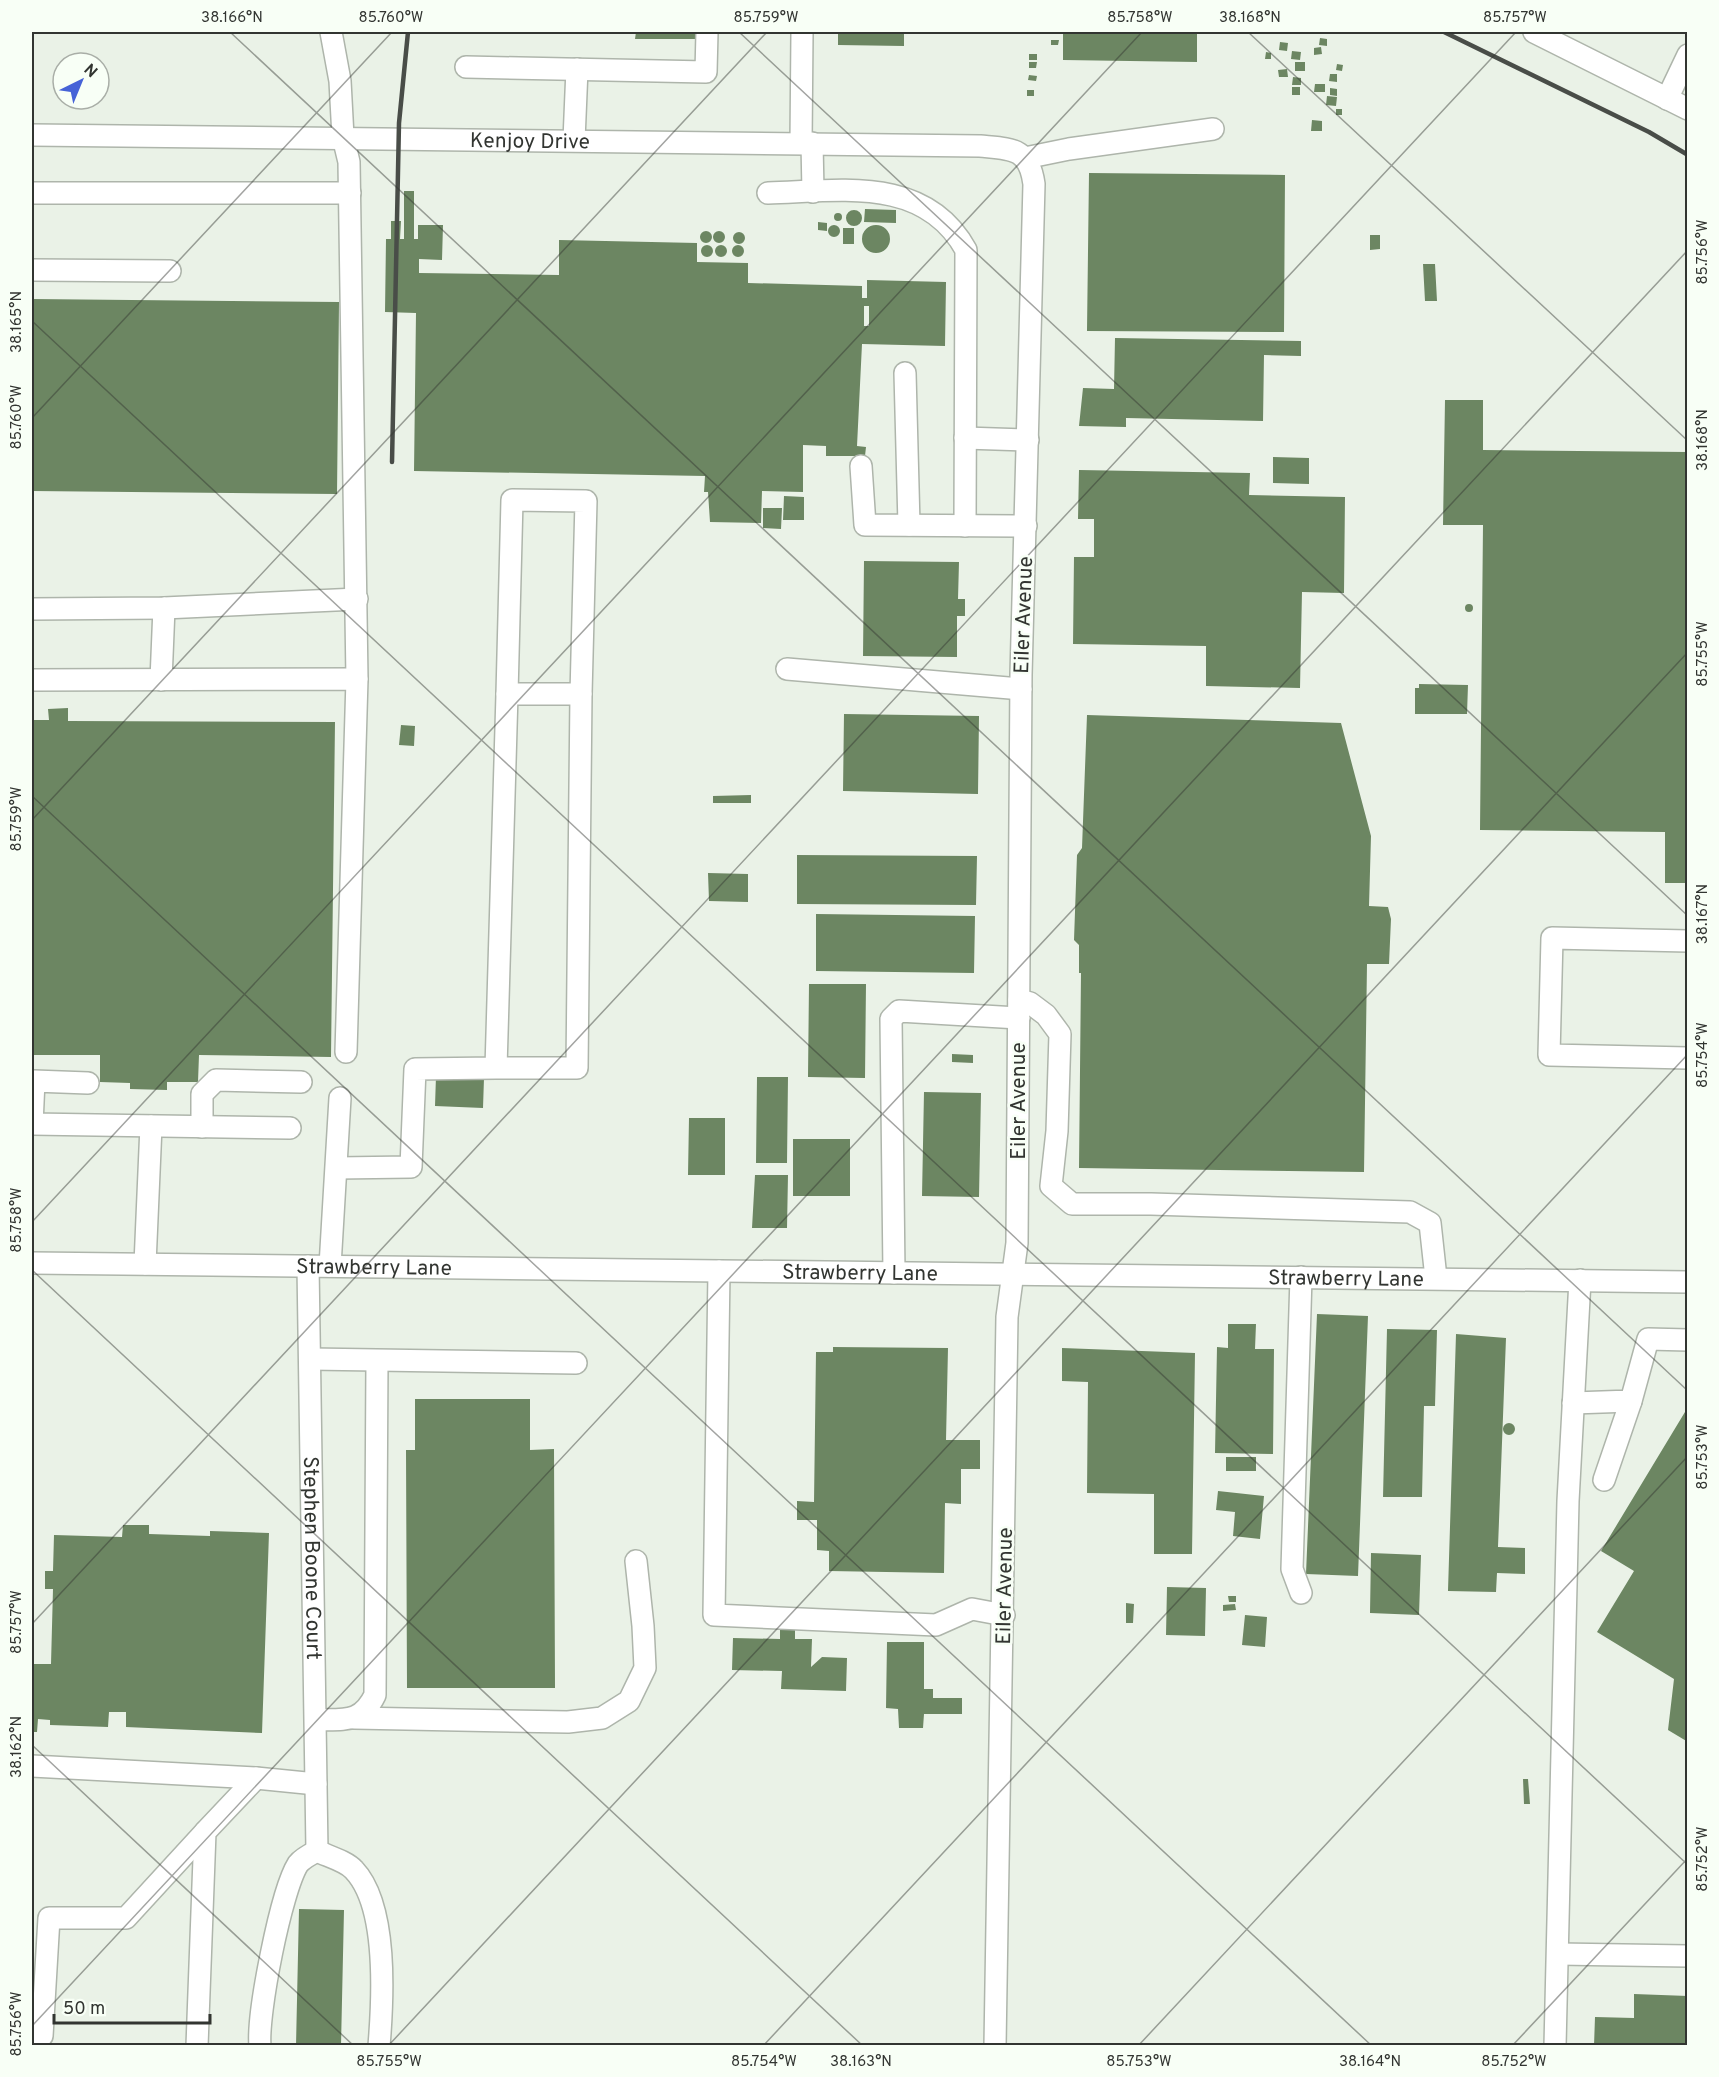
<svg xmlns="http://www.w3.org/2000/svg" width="1719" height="2077" font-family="Overpass,sans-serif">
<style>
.building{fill:#6c8662;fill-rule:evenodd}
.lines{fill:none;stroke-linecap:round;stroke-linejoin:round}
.minor-casing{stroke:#aeb5ab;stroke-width:24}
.minor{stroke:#fff;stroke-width:21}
.rail{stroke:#494d48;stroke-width:4.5}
.ticks{fill:none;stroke:#323531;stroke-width:1.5;stroke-opacity:0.45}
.labels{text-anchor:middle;stroke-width:5;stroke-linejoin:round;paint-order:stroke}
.street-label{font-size:21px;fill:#323531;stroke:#f8fff6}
.neatline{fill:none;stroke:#323531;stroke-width:2}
.ticks-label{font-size:15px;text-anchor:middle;fill:#323531}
</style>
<rect width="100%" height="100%" fill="#eaf2e7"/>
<path class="building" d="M636,32H701V39H635Z
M838,32H904V46L838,45Z
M1063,32H1197V62L1063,60Z
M1320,38L1327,39V46L1319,45Z
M1051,40H1059L1058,45H1051Z
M1280,42L1288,43L1287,51L1279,50Z
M1321,47L1322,54L1314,55V48Z
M1292,51L1301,52L1300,60L1291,59Z
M1266,52L1271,53V59H1265Z
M1029,54H1037V60H1029Z
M1029,62H1037L1036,68H1029Z
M1295,62H1305V71H1295Z
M1337,64L1343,65L1342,71L1336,70Z
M1287,69L1288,77H1279L1278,70Z
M1330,74H1337V82L1329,81Z
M1029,75L1037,76L1036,81L1028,80Z
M1293,77L1301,78V85H1292Z
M1315,84H1325V92H1314Z
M1292,87H1300V95H1292Z
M1330,88L1337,89V96L1330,95Z
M1027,90H1034V96H1027Z
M1327,96L1337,97L1336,106L1326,105Z
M1336,109H1342V115H1336Z
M1312,120L1322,121V131H1311Z
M1089,173L1285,175L1284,332L1087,331Z
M404,191H414V239H418V225H443L442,260L419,259V273L559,275V240L697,243V262L748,263V283L862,286V298H867V280L946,282L945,346L862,344L857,446L866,447L865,456H826V446L803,445V492L762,491L761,523L710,522L708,492H704L705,476L414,471L416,313L385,312L386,239H391V221H401L400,239H404ZM864,306H869V326H864Z
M865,209L896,210V223L864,222Z
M846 218a8 8 0 1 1 16 0a8 8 0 1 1-16 0Z
M834 217a4 4 0 1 1 8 0a4 4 0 1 1-8 0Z
M818,222L827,223V231L818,230Z
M828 231a6 6 0 1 1 12 0a6 6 0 1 1-12 0Z
M862 239a14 14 0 1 1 28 0a14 14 0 1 1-28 0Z
M843,228H854V244H843Z
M713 237a6 6 0 1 1 12 0a6 6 0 1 1-12 0Z
M700 237a6 6 0 1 1 12 0a6 6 0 1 1-12 0Z
M733 238a6 6 0 1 1 12 0a6 6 0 1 1-12 0Z
M1370,235H1380V249L1370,250Z
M715 251a6 6 0 1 1 12 0a6 6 0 1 1-12 0Z
M732 251a6 6 0 1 1 12 0a6 6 0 1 1-12 0Z
M701 251a6 6 0 1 1 12 0a6 6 0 1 1-12 0Z
M1423,264H1435L1437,301H1425Z
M32,299L339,302L337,494L32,491Z
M1115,338L1301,341V356L1264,355L1263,421L1126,418V427L1079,426L1083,388L1114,389Z
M1445,400H1483V450L1688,452V883H1665V832L1480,830L1483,525H1443Z
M1273,457L1309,458V484L1273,483Z
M1079,470L1250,473L1249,495L1345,497L1344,593L1302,592L1300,688L1206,686V646L1073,644L1074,557H1094V519H1078Z
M784,496L804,497V520H783Z
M763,508H782L781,529L763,528Z
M864,561L959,562L958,599H965V616H957V657L863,656Z
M1465 608a4 4 0 1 1 8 0a4 4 0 1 1-8 0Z
M1419,684L1468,685L1467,714H1415V688H1419Z
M68,708V721L335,722L331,1057L199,1055L198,1082H167V1090L130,1089V1083L100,1082V1055H32V720H49L48,709Z
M844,714L979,716L978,794L843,791Z
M1087,715L1341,723L1371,836L1369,906L1388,907L1391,919L1389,964H1367L1364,1172L1079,1168L1081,973H1079V945L1074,940L1077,855L1082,848Z
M401,725L415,726L414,746L399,745Z
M751,795V803H713V796Z
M797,855L977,856L976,905L797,904Z
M708,873L748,874V902L709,901Z
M816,914L975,916L974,973L816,971Z
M809,984H866L865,1078L808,1077Z
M952,1054L973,1055V1063L952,1062Z
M436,1076L484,1078L483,1108L435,1106Z
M757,1077H788L787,1163H756Z
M924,1092L981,1093L979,1197L922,1196Z
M689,1118H725V1175H688Z
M793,1139H850V1196H793Z
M755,1175H788L787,1228H752Z
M1317,1314L1368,1316L1358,1576L1306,1574Z
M1228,1324H1256L1255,1349H1274L1273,1454L1215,1453L1217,1347L1228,1348Z
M1387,1329L1437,1330L1435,1406H1424L1422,1497H1383Z
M1456,1334L1506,1338L1498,1547L1525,1548V1574L1497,1573L1496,1592L1448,1591Z
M833,1347L948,1348L946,1440H980V1469H961V1504L945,1503L944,1573L829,1571V1551L817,1550V1520H797V1501L814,1502L816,1352H833Z
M1062,1348L1195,1353L1192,1554H1154V1494L1087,1493L1088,1382L1062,1381Z
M415,1399H530V1450L554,1449L555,1688H407L406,1450H415Z
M1688,1407V1742L1668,1730L1674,1679L1597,1632L1634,1571L1601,1551Z
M1503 1429a6 6 0 1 1 12 0a6 6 0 1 1-12 0Z
M1226,1457H1256V1471H1226Z
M1218,1491L1264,1496L1260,1539L1233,1536L1235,1512L1216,1510Z
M123,1525H149V1534L210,1536V1531L269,1533L262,1733L126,1727V1712H109L108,1727L50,1725V1720L38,1719L37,1732H32V1664H51L53,1589H45V1571H53L54,1535L122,1537Z
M1371,1553L1421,1555L1419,1615L1370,1613Z
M1167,1587L1206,1588L1205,1636L1166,1635Z
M1228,1596H1236V1602H1229Z
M1126,1603L1134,1604L1133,1623H1126Z
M1235,1604L1236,1610L1223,1611V1605Z
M1245,1615L1267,1617L1265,1647L1242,1645Z
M780,1629L795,1630V1639H812L811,1667L822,1657L847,1658L846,1691L781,1689L782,1671L732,1670L733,1638L780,1639Z
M887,1642H924V1689H933V1698H962V1714H924L923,1728H899L898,1709L886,1708Z
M1523,1779H1528L1530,1804H1524Z
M299,1909L344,1910L341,2046H296Z
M1634,1994L1688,1996V2046H1594L1595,2017L1634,2018Z"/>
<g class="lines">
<defs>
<g id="minor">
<path d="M331,32L340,81L343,137L349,162L357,679"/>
<path d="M1534,32L1688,109"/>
<path d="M466,67L706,72L707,32"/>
<path d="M1667,99L1688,55"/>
<path id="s1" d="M32,135L980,146C1011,149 1029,147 1034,184L1021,675L1017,1243L1007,1317L995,2046"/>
<path d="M574,140L577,69"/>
<path d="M801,143L802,33"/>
<path d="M812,143L813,192"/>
<path d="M1025,158L1069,149L1213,129"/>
<path d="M32,193H350"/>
<path d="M768,193C840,191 925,175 966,250L965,526"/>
<path d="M32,270L170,271"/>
<path d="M905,373L909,525"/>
<path d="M965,438L1028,440"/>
<path d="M861,466L865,525L1026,526"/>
<path d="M32,609L164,608L357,599"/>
<path d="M787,669L1021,689"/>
<path d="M32,680L357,679L346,1052"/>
<path d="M161,680L164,608"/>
<path d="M507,694L512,500L586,501L581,694"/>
<path d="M1688,941L1552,938L1549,1055L1688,1058"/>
<path d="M1019,1000L1030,1003L1046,1015L1060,1034L1057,1131L1051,1186L1072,1204H1151L1410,1212L1430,1223L1436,1278"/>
<path d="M88,1083L34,1081L32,1124L290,1128"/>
<path d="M202,1127V1094L216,1080L301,1082"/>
<path d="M337,1168L411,1167L415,1069L496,1068L507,694H581L577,1068H496"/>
<path id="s2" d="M32,1263L1688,1282"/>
<path d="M145,1264L151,1126"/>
<path id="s3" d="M308,1266L317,1851"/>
<path d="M330,1266L340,1098"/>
<path d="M719,1271L714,1615L936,1625L972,1609L1004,1615"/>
<path d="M894,1273L891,1019L899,1011L1019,1018"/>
<path d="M310,1359L576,1363"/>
<path d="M1573,1403L1631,1401L1648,1339L1688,1340"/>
<path d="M1604,1480L1631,1401"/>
<path d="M1301,1593L1292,1569L1301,1277"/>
<path d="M354,1718L568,1722L602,1718L629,1701L645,1668L643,1626L636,1561"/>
<path d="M316,1720C344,1719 361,1724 375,1695L377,1361"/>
<path d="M32,1766L256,1778L316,1784"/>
<path d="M317,1851C327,1856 346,1861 354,1870C388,1906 383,1998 379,2046"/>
<path d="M1558,1954L1688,1956"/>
<path d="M42,2036L49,1918H126L205,1832"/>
<path d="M197,2046L205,1832L256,1778"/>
<path d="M260,2046C257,2014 281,1891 298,1864C302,1859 311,1854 317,1851"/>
<path d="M1555,2046L1568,1501L1580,1280"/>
</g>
</defs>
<use href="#minor" class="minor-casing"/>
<use href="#minor" class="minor"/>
<path class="rail" d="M1444,32L1649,132L1688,155
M392,462L399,123L408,32"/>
</g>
<path class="ticks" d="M230,32L1688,1391M739,32L1688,916M1248,32L1688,441M32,321L1688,1865M32,418L392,32M32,796L1372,2046M32,820L767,32M32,1222L1142,32M32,1270L863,2046M32,1624L1516,32M32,1745L354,2046M32,2026L1688,250M388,2046L1688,652M763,2046L1688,1054M1138,2046L1688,1456M1512,2046L1688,1858"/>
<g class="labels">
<g class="street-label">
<text dy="7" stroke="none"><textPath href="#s1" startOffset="498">Kenjoy Drive</textPath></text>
<text transform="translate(1023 615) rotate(-88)" y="7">Eiler Avenue</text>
<text transform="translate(1018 1101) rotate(-90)" y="7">Eiler Avenue</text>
<text dy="7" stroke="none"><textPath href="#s2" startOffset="342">Strawberry Lane</textPath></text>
<text dy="7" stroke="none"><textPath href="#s2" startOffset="828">Strawberry Lane</textPath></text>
<text dy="7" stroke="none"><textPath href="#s2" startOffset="1314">Strawberry Lane</textPath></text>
<text dy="7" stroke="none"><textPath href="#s3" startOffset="292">Stephen Boone Court</textPath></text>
<text transform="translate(1004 1586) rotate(-89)" y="7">Eiler Avenue</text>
</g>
</g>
<rect width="1719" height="2077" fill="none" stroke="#f8fff6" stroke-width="66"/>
<g transform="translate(81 81) rotate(43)"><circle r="28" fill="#f8fff6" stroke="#a9aea7" stroke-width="1.5"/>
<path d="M0-4.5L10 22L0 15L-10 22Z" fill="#4663d7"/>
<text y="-9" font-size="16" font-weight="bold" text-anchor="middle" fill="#323531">N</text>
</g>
<path d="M54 2014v9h156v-9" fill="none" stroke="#323531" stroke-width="3"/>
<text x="63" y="2014" font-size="18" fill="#323531" stroke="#f8fff6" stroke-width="4.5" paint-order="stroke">50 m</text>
<rect x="33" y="33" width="1653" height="2011" class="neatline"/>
<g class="ticks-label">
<text x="232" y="22">38.166°N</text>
<text x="391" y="22">85.760°W</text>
<text x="766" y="22">85.759°W</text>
<text x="1140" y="22">85.758°W</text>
<text x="1250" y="22">38.168°N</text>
<text x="1515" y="22">85.757°W</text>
<text transform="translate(1702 252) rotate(-90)" y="5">85.756°W</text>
<text transform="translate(16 322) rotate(-90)" y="5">38.165°N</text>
<text transform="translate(16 417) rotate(-90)" y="5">85.760°W</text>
<text transform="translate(1702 440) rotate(-90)" y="5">38.168°N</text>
<text transform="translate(1702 654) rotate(-90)" y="5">85.755°W</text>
<text transform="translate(16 819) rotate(-90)" y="5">85.759°W</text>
<text transform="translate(1702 914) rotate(-90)" y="5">38.167°N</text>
<text transform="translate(1702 1055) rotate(-90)" y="5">85.754°W</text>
<text transform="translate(16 1220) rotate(-90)" y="5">85.758°W</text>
<text transform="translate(1702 1457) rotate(-90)" y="5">85.753°W</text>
<text transform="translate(16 1622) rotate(-90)" y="5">85.757°W</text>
<text transform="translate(16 1747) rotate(-90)" y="5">38.162°N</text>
<text transform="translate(1702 1859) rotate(-90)" y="5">85.752°W</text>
<text transform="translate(16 2024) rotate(-90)" y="5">85.756°W</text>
<text x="389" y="2066">85.755°W</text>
<text x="764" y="2066">85.754°W</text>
<text x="861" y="2066">38.163°N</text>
<text x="1139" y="2066">85.753°W</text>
<text x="1370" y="2066">38.164°N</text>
<text x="1514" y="2066">85.752°W</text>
</g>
</svg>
